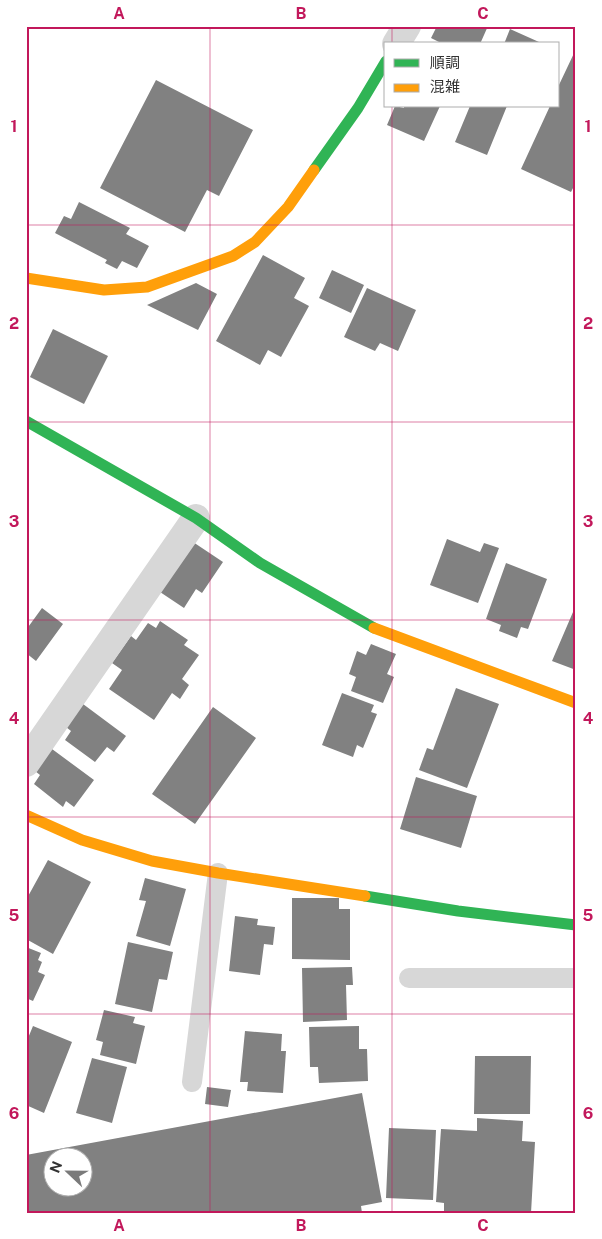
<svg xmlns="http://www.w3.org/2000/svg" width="602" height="1239" font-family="'Public Sans','Noto Sans JP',sans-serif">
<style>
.building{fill:#818181;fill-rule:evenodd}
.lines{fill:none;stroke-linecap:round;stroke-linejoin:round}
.lane{stroke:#d7d7d7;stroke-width:20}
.street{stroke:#d7d7d7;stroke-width:28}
.fast{stroke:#30b455;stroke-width:11}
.slow{stroke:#ff9f0a;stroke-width:11}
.grid{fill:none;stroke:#c2185b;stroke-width:1;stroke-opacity:0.55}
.neatline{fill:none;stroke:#c2185b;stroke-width:2}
.grid-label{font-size:16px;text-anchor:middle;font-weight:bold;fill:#c2185b}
</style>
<rect width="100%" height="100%" fill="#fff"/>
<path class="building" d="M437,26H488L480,44H443L431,38Z
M510,29L539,42L538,44H504Z
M576,49V182L571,192L521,169L550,106H558V87Z
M156,80L253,130L219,196L207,190L185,232L100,188Z
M395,106L404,108V106H440L424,141L387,125Z
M470,106H507L487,155L455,142Z
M79,202L130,228L126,234L149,246L137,268L122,261L117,269L105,263L107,260L55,233L64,216L71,219Z
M263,255L305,278L294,298L309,306L281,357L268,350L260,365L216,341Z
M332,270L364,285L351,313L319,298Z
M196,283L217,294L198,330L147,305Z
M367,288L416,310L398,351L380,343L375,351L344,337Z
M53,329L108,356L84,404L30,377Z
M447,539L480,552L484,543L499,548L478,603L430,585Z
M193,542L223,562L202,593L196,589L184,608L160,592Z
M506,563L547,579L528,629L521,627L517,638L499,631L501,625L486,619Z
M576,605V670L552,661Z
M42,608L63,624L36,661L26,653V630Z
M160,621L188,640L184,645L199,655L182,679L189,685L180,699L172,693L154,720L109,689L122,670L112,663L131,636L136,640L148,623L156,628Z
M371,644L396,654L387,674L394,677L383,703L351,691L356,677L349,674L357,651L366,655Z
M456,688L499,704L467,788L419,770L427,748L433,750Z
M342,693L374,705L371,712L377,714L363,748L357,745L353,757L322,745Z
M83,704L126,736L114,752L107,747L95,762L65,740L71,731L66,727Z
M213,707L256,738L195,824L152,794Z
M52,749L94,780L74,807L66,801L63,807L34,784L40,775L35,771Z
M416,777L477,796L461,848L400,829Z
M48,860L91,882L53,954L26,939V900Z
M145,878L186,889L170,946L136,936L146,901L139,900Z
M292,898H339V909H350V960L292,959Z
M235,916L258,919L257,925L275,927L273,945L264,944L260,975L229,971Z
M128,942L173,952L167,980L159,979L152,1012L115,1004Z
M26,947L41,953L38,960L42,962L38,972L45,975L33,1001L26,998Z
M352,967L353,985H346L347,1020L303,1022L302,968Z
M104,1010L135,1017L133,1023L145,1026L136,1064L100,1055L103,1042L96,1040Z
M33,1026L72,1042L44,1113L26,1105V1043Z
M359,1026V1049H367L368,1081L319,1083L318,1067H310L309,1027Z
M245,1031L282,1034L281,1051H286L283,1093L247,1091L248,1082H240Z
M475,1056H531L530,1114H474Z
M92,1058L127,1067L112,1123L76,1113Z
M207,1087L231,1090L228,1107L205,1104Z
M362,1093L382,1202L361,1206L362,1213H26V1155ZM52,1156H82V1186H52Z
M477,1118L523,1121L522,1141L535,1142L531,1213H444V1203L436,1202L441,1129L477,1131Z
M389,1128L436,1130L433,1200L386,1198Z"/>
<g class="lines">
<path class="lane" d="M409,978H576
M192,1082L218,873"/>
<path class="street" d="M396,44L407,26
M26,763L196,518"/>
<path class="fast" d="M314,170L358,108L386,61
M26,421L196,518L260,563L374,628
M365,896L458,911L576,925"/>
<path class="slow" d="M26,278L104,290L147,287L233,256L255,242L288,207L314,170
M374,628L576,703
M26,815L82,840L152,861L218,873L365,896"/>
</g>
<path class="grid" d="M210,26V1213M392,26V44M392,106V1213M26,225H576M26,422H576M26,620H576M26,817H576M26,1014H576"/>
<rect width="602" height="1239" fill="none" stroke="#ffffff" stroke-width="55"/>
<rect x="384" y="42" width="175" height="65" fill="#ffffff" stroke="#adadad"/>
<rect x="394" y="59" width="25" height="8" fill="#30b455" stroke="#adadad"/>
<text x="430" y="68" font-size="15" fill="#333333">順調</text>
<rect x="394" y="84" width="25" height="8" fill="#ff9f0a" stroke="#adadad"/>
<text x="430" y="92" font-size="15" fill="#333333">混雑</text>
<g transform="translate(68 1172) rotate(292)"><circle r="24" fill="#ffffff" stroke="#adadad"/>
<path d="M0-4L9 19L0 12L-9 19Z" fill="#7a7a7a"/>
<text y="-8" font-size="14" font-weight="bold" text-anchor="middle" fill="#333333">N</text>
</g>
<rect x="28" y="28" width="546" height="1184" class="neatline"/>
<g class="grid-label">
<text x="119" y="19">A</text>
<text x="301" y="19">B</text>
<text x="483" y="19">C</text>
<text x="14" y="132">1</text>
<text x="588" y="132">1</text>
<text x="14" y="329">2</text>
<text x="588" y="329">2</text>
<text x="14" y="527">3</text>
<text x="588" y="527">3</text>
<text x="14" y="724">4</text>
<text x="588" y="724">4</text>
<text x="14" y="921">5</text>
<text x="588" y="921">5</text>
<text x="14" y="1119">6</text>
<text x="588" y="1119">6</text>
<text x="119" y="1231">A</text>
<text x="301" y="1231">B</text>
<text x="483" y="1231">C</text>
</g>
</svg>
